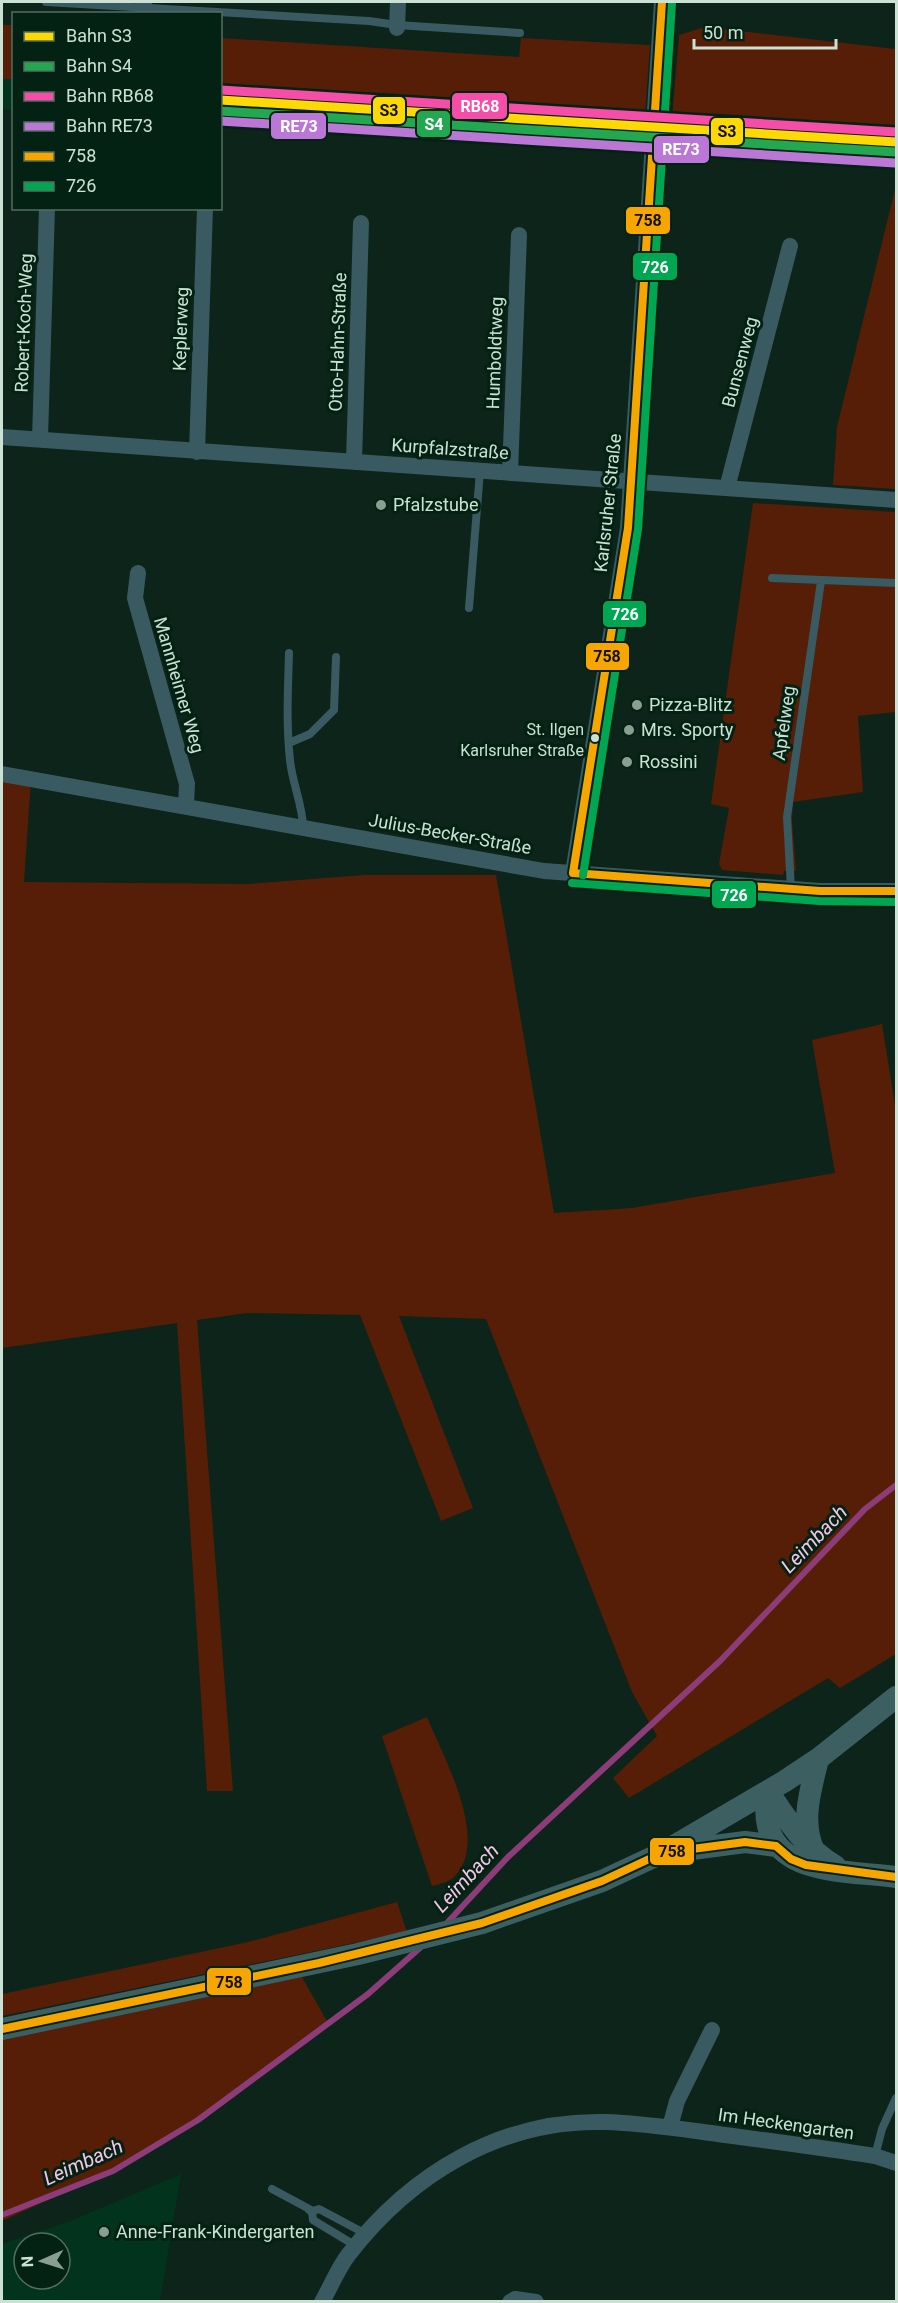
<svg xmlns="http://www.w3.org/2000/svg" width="898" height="2303" font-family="Roboto,sans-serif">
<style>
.built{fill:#02331c;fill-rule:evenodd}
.green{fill:#561e07}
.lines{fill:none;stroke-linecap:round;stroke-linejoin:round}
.stream{stroke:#8d3c7a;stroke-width:6}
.lane{stroke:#385a60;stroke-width:8}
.street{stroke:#385a60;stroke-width:16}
.secondary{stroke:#3c5f62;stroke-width:22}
.bus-1-casing{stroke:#032213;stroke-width:12}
.bus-2-casing{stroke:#032213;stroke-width:12}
.bus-1{stroke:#f7a600;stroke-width:8}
.bus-2{stroke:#00a651;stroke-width:8}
.rail-1-casing{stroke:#032213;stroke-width:14}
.rail-2-casing{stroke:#032213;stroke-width:14}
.rail-3-casing{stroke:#032213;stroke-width:14}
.rail-4-casing{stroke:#032213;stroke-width:14}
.rail-1{stroke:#fcd804;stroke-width:9}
.rail-2{stroke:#24a751;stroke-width:9}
.rail-3{stroke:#f54da8;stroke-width:9}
.rail-4{stroke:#ba77d6;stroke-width:9}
.poi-dot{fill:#889f92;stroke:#032213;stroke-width:2}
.bus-dot{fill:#cbe1d3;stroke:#032213;stroke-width:2}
.labels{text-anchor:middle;stroke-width:6;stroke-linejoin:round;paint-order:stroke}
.bus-label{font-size:16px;fill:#cbe1d3;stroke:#032213;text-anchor:end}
.street-label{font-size:18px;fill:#cbe1d3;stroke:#032213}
.poi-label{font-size:18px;fill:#cbe1d3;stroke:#032213;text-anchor:start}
.water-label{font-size:20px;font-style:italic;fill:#f6c5e7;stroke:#032213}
.line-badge{stroke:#032213;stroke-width:2}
.badge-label{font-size:16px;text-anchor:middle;font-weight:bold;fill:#fff}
.pale-badge-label{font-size:16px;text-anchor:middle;font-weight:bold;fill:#111}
</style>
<rect width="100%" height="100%" fill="#0c2419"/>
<path class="built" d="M2,79H13V110L2,109Z
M220,92L572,114L645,116L690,119V122L896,134V165L221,123Z
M181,2174L160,2301H2V2244L68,2222ZM24,2243H60V2279H24Z"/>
<path class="green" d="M2,25H13V79H2Z
M705,27L896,49V134L689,122V119L672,118L679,35Z
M221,38L519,57L521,38L650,45L645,116L572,114L221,92Z
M896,185V489L833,485L837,427Z
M753,503L896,512V712L858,716L863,792L793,802L792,820L796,871H784L783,875L722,870L719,864L729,808L711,804Z
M2,774L31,779L24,882L249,884L364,875H496L554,1213L632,1208L835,1173L812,1040L882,1024L896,1111V1654L840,1688L828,1678L629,1798L613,1778L657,1736L632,1692L486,1319L399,1316L473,1508L441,1521L360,1315L247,1313L197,1320L233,1791H207L177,1323L2,1348Z
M427,1717C443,1756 491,1841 454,1877C449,1882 439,1884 432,1886L382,1736Z
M397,1902L407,1932L2,2016V1994L248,1942Z
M302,1977L328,2023L198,2120L111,2171L2,2221V2038Z"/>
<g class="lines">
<path class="stream" d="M446,1924L508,1857L720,1661L865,1509L896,1485
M2,2215L113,2171L198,2120L368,1994L421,1947"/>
<path class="lane" d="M46,2L369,21L397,25L520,33
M772,578L896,583
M469,608L480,471
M289,653C288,689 286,724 290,760C292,783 303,805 303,828
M289,743L310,734L334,710L336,657
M791,889L787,817L821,581
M875,2156L882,2129L896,2098
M272,2189L313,2211L319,2209L366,2234
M309,2210L312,2212L313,2220L356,2246"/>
<path class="street" d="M144,12V2
M397,28L398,2
M2,437L896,500
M40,439L47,208
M197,452L205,208
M354,462L361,223
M510,473L519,235
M727,488L790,246
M138,573L135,598L187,784L186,806
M2,774L544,871L820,891H896
M573,873L628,528L662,2
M670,2127L677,2101L712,2030
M322,2302C331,2286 338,2268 349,2254C411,2174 501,2119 605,2122C643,2123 681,2129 718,2134C770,2141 823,2148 875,2156L896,2163
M510,2302L515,2299L536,2302"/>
<path class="secondary" d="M768,1791C753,1877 837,1869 896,1877
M768,1791C788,1821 804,1847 835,1866
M677,1851L745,1842L776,1846
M814,1851C800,1821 811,1789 818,1759
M2,2029L358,1954L482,1923L602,1881L662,1853L785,1781L818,1759L896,1697"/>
<defs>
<path id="bus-1" d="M573,873L628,528L662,2
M573,873L820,891H896
M2,2029L319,1963L482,1923L602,1881L662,1853L745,1842L776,1846L791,1859L806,1865L896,1877"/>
<path id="bus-2" d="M583,875L638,529L672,3
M572,883L819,901L896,902"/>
</defs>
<use href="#bus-1" class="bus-1-casing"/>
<use href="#bus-2" class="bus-2-casing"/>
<use href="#bus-1" class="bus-1"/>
<use href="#bus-2" class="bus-2"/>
<defs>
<path id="rail-1" d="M220,100L896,142"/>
<path id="rail-2" d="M220,111L895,152"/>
<path id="rail-3" d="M221,90L896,132"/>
<path id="rail-4" d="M220,121L895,163"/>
</defs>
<use href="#rail-1" class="rail-1-casing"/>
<use href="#rail-2" class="rail-2-casing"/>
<use href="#rail-3" class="rail-3-casing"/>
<use href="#rail-4" class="rail-4-casing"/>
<use href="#rail-1" class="rail-1"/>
<use href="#rail-2" class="rail-2"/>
<use href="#rail-3" class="rail-3"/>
<use href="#rail-4" class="rail-4"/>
</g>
<g class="poi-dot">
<circle cx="381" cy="505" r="6"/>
<circle cx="637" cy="705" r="6"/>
<circle cx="629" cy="730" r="6"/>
<circle cx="627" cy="762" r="6"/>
<circle cx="104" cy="2232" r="6"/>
</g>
<circle class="bus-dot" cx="595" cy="738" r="5"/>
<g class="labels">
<g class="bus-label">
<text x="584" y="735">St. Ilgen<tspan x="584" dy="21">Karlsruher Straße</tspan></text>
</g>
<g class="street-label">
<text transform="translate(24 323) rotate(-88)" y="6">Robert-Koch-Weg</text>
<text transform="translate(181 329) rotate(-88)" y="6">Keplerweg</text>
<text transform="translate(338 342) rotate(-88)" y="6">Otto-Hahn-Straße</text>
<text transform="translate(495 353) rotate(-88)" y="6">Humboldtweg</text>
<text transform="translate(740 362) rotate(-75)" y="6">Bunsenweg</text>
<text transform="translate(450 449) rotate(4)" y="6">Kurpfalzstraße</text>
<text transform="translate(608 503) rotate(-84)" y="6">Karlsruher Straße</text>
<text transform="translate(179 685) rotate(74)" y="6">Mannheimer Weg</text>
<text transform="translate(784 723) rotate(-82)" y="6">Apfelweg</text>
<text transform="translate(450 834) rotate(10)" y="6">Julius-Becker-Straße</text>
<text transform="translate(786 2124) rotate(8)" y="6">Im Heckengarten</text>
</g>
<g class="poi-label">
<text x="393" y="511">Pfalzstube</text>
<text x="649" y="711">Pizza-Blitz</text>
<text x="641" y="736">Mrs. Sporty</text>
<text x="639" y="768">Rossini</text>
<text x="116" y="2238">Anne-Frank-Kindergarten</text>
</g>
<g class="water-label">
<text transform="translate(814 1539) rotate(-46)" y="7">Leimbach</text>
<text transform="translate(466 1878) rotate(-47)" y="7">Leimbach</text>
<text transform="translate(83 2162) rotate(-24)" y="7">Leimbach</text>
</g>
</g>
<g class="line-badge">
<rect x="451" y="92" width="57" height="28" rx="6" fill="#f54da8"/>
<rect x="372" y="96" width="34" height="29" rx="6" fill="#fcd804"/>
<rect x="416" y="110" width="35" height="28" rx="6" fill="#24a751"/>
<rect x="270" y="112" width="57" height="28" rx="6" fill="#ba77d6"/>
<rect x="710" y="117" width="34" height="29" rx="6" fill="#fcd804"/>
<rect x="653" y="135" width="57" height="29" rx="6" fill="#ba77d6"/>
<rect x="625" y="206" width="46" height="29" rx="6" fill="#f7a600"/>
<rect x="632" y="252" width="46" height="29" rx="6" fill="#00a651"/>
<rect x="602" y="600" width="45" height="28" rx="6" fill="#00a651"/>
<rect x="585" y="642" width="45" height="29" rx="6" fill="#f7a600"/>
<rect x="711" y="880" width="46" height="29" rx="6" fill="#00a651"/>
<rect x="649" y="1837" width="46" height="29" rx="6" fill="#f7a600"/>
<rect x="206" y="1967" width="46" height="29" rx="6" fill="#f7a600"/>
</g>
<g class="badge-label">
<text x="480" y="112">RB68</text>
<text x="434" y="130">S4</text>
<text x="299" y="132">RE73</text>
<text x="681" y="155">RE73</text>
<text x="655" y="273">726</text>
<text x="625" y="620">726</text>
<text x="734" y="901">726</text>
</g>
<g class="pale-badge-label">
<text x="389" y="116">S3</text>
<text x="727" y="137">S3</text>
<text x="648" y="226">758</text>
<text x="607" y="662">758</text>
<text x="672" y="1857">758</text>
<text x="229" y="1988">758</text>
</g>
<rect width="898" height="2303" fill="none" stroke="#cbe1d3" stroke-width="6"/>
<rect x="12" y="12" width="210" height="198" fill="#032213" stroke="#536e60" stroke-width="1.5"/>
<rect x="24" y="32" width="30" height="9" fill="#fcd804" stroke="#536e60" stroke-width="1.5"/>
<text x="66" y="42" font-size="18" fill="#cbe1d3">Bahn S3</text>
<rect x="24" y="62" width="30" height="9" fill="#24a751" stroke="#536e60" stroke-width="1.5"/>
<text x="66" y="72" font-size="18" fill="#cbe1d3">Bahn S4</text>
<rect x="24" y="92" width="30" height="9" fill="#f54da8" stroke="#536e60" stroke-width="1.5"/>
<text x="66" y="102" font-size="18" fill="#cbe1d3">Bahn RB68</text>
<rect x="24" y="122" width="30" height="9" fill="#ba77d6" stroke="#536e60" stroke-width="1.5"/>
<text x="66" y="132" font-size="18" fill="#cbe1d3">Bahn RE73</text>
<rect x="24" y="152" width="30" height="9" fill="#f7a600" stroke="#536e60" stroke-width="1.5"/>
<text x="66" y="162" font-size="18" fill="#cbe1d3">758</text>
<rect x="24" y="182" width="30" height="9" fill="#00a651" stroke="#536e60" stroke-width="1.5"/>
<text x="66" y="192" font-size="18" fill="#cbe1d3">726</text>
<g transform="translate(42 2261) rotate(267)"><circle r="28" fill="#032213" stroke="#536e60" stroke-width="1.5"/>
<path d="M0-4.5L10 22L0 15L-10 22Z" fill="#889f92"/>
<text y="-9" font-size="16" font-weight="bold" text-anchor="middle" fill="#cbe1d3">N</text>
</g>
<path d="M694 39v9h142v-9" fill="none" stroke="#cbe1d3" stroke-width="3"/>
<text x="703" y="39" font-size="18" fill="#cbe1d3" stroke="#032213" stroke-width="4.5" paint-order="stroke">50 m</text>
</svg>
